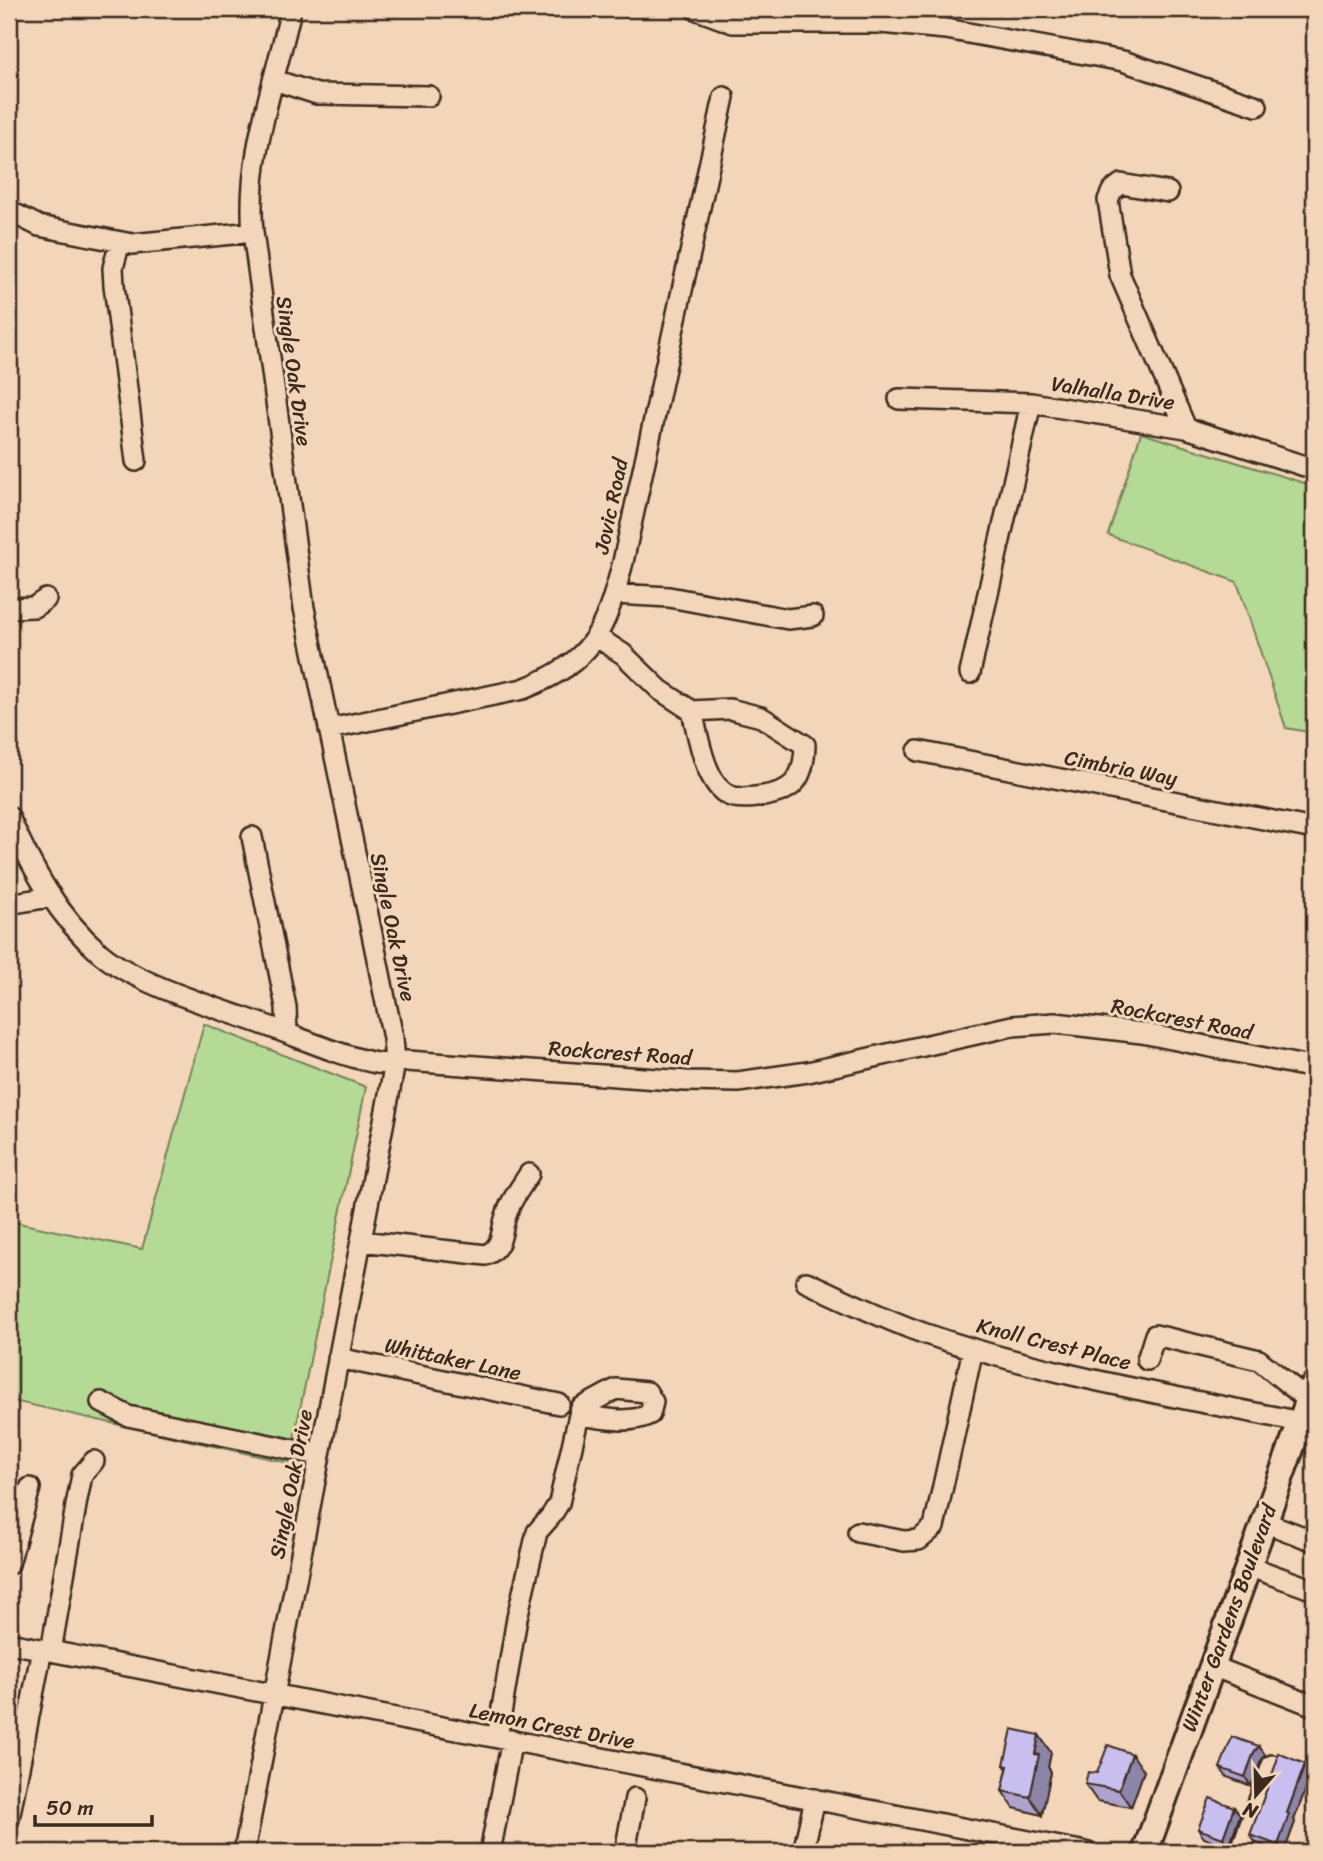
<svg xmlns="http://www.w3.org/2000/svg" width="1323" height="1861" font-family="Sriracha,sans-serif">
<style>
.green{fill:#b5da95;stroke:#78825a;stroke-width:2}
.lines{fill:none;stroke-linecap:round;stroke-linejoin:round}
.minor-casing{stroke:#3b2a1e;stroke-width:24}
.major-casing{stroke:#3b2a1e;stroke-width:30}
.minor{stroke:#f3d6ba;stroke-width:19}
.major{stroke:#f3d6ba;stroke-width:24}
.wall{fill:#ada3ce;stroke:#3b2a1e;stroke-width:2}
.shaded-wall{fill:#8d85a8;stroke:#3b2a1e;stroke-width:2}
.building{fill:#c9bef0;stroke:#3b2a1e;stroke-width:2}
.labels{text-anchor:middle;stroke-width:6;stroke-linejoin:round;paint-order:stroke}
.street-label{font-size:21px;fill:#3b2a1e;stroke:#f3d6ba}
</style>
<rect width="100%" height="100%" fill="#f3d6ba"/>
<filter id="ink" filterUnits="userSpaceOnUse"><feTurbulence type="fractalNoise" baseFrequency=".0143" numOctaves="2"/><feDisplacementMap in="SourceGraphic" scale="14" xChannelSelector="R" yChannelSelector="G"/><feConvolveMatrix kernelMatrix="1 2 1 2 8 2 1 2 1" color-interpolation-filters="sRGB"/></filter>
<g filter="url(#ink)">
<path class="green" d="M1141,433L1314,486V733L1286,728L1237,582L1108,535Z
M204,1024L366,1087L289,1463L9,1400V1221L142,1249Z"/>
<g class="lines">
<defs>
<path id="minor" d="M695,9L733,23H880L946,29L1123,61L1257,106
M274,80L317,94L429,96
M1168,192L1121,184L1112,191L1108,200L1120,275L1186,428
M9,211L39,226L132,244L253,232
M120,242L113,268L114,285L136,461
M899,399L1031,403L1186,428L1314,469
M615,594L669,597L788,619L813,616
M9,608L34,607L46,599
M597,637L623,654L660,690L692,711L730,709L761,717L805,745C804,783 791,793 756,797C748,798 736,799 728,795C705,783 698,735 692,711
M970,673L1031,403
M329,729L523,689C594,661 605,631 623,562L724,97
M918,751L1314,829
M9,817C32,868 57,916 100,953C137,985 218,1008 265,1025C301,1038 338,1055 376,1063C386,1065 397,1062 407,1061L686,1081L738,1082L808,1072L1012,1026L1055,1023L1142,1033L1314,1068
M252,837L286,1007L287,1033
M9,904L50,897
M361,1241L486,1255C505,1246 500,1230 507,1213C511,1199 522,1186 529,1174
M806,1282C844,1299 883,1319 923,1333C1045,1375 1174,1396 1300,1422
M338,1358L559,1404
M1147,1360L1155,1335L1259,1360L1308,1400
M101,1402L128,1416L319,1455
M1264,1522L1314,1541
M858,1532L904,1541L919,1540L934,1527L973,1349
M9,1564L30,1488
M1248,1566L1314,1590
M9,1643L1086,1852
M51,1651L77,1500L82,1475L94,1461
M1212,1666L1314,1706
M497,1738L517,1618L537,1532L551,1516L559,1503L579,1415L581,1408L616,1389L647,1392L653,1402L650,1414C629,1425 602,1418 579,1415
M9,1819L42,1649
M244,1852L395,1063L393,1038L373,939L304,608L253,232C246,156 275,83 291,9
M490,1852L512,1740
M625,1852L635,1798
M803,1852L815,1799
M1240,1852L1272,1765"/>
<path id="major" d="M1145,1852L1314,1385"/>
</defs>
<use href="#minor" class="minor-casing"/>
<use href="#major" class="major-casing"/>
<use href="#minor" class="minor"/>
<use href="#major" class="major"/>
</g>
<path class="wall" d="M1039,1735L1051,1753L1048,1767L1051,1772L1042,1815L1014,1808L1002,1791L1007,1769L1004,1765Z
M1259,1746L1265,1755L1261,1761L1251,1786L1227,1777L1220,1768Z
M1144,1771L1131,1807L1097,1801L1085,1784L1097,1773Z
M1312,1772L1294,1820L1295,1822L1284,1852H1280L1256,1843L1250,1835Z
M1234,1807L1240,1815L1229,1847L1204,1838L1198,1829Z"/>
<path class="shaded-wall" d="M1039,1735L1051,1753L1048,1767L1051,1772L1042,1815L1030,1797L1035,1754Z
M1259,1746L1265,1755L1261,1761L1251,1786L1245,1777L1254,1752Z
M1132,1754L1144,1771L1131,1807L1119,1790Z
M1305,1764L1312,1772L1294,1820L1295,1822L1284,1852H1283L1278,1845L1287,1813Z
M1234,1807L1240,1815L1229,1847L1223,1838Z"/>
<path class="building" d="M1012,1729L1039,1735L1035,1754L1039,1755L1030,1797L1002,1791L1008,1766L1004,1765Z
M1232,1737L1259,1746L1254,1752L1245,1777L1220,1768Z
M1108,1745L1132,1754L1119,1790L1085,1784L1088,1772L1097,1773Z
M1278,1753L1305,1764L1287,1813L1289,1814L1278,1845L1250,1835L1277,1761Z
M1210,1798L1234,1807L1223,1838L1198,1829Z"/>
</g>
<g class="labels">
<g class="street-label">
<text transform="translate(294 371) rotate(82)" y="7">Single Oak Drive</text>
<text transform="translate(1113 393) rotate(9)" y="7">Valhalla Drive</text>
<text transform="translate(611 506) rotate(-78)" y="7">Jovic Road</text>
<text transform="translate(1121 768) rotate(11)" y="7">Cimbria Way</text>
<text transform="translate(393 927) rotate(78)" y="7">Single Oak Drive</text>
<text transform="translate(1182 1019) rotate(11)" y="7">Rockcrest Road</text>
<text transform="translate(620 1053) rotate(4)" y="7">Rockcrest Road</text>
<text transform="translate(1054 1344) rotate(14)" y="7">Knoll Crest Place</text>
<text transform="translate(453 1359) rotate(12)" y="7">Whittaker Lane</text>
<text transform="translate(291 1484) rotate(-79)" y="7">Single Oak Drive</text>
<text transform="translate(1229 1618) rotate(-70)" y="7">Winter Gardens Boulevard</text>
<text transform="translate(552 1726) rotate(11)" y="7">Lemon Crest Drive</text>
</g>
</g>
<rect width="1323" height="1861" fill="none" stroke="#f3d6ba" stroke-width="35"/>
<rect x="18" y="18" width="1288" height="1826" fill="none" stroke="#3b2a1e" stroke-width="2.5" filter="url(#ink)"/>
<g transform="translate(1256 1795) rotate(200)" stroke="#f3d6ba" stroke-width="5" paint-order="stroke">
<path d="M0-5L12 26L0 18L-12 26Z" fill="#3b2a1e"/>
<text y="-10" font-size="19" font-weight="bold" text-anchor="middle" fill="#3b2a1e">N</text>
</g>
<path d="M35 1815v10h117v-10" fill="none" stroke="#3b2a1e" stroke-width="3.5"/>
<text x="46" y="1815" font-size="21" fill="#3b2a1e" stroke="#f3d6ba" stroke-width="5" paint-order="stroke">50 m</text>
</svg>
